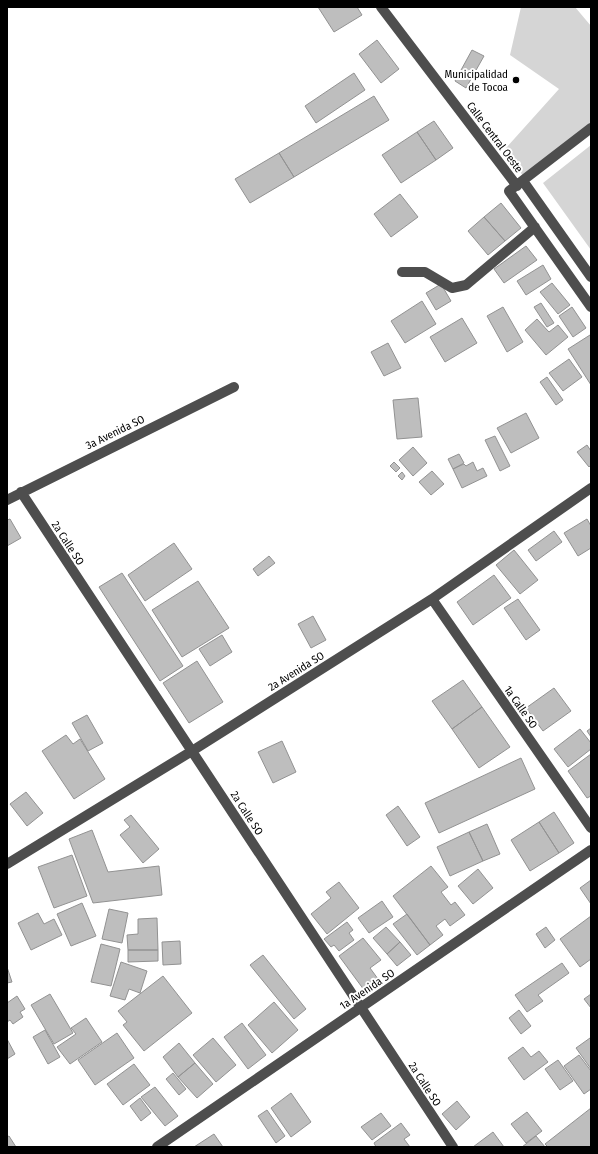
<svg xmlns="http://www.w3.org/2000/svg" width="598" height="1154" font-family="'Fira Sans Condensed',sans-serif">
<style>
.green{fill:#d5d5d5}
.building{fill:#bebebe;stroke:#929292}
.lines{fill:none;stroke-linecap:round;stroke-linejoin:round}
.minor{stroke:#4e4e4e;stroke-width:10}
.poi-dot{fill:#000;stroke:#fff;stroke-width:1.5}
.labels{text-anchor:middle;stroke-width:4;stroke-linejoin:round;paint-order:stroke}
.poi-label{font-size:11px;fill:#000;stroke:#fff;text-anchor:end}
.street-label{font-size:11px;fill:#000;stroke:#fff}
</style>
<rect width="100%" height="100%" fill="#fff"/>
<path class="green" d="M521,7H575L591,26V124L523,176L505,149L559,89L510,55Z
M591,145V250L543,183Z"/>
<path class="building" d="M318,7H357L362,15L334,32Z
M377,40L399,69L381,83L359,54Z
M472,50L484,56L466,88L455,81Z
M354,73L365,90L316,123L305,106Z
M374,96L389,120L294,177L279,153Z
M434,121L453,148L436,160L417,132Z
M417,132L436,160L401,183L382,155Z
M279,153L294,177L250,203L235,179Z
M400,194L418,217L391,237L374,214Z
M501,203L521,228L505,241L484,217Z
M484,217L505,241L488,255L468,231Z
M526,246L537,260L504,283L494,269Z
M543,265L551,279L526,295L517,281Z
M552,283L570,305L558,314L540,292Z
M441,284L451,301L436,310L426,293Z
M422,301L436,324L405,343L391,321Z
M541,303L554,323L547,327L534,307Z
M503,307L523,342L507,352L487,316Z
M572,307L586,328L573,337L559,316Z
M462,318L477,343L445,362L430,337Z
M537,319L549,332L558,325L568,337L546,355L525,330Z
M590,335L591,338V385L568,349Z
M388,343L401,368L384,376L371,352Z
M569,359L582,377L563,391L549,373Z
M547,377L563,400L556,405L540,382Z
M418,398L422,437L397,439L393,400Z
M526,413L539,438L511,453L497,428Z
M495,436L510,466L500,471L485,440Z
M587,445L591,451V465L589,467L577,452Z
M413,447L427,463L413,476L399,460Z
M459,454L464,463L453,469L448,459Z
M394,462L400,468L396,472L390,466Z
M473,462L477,471L483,468L487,476L462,488L453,469L464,464L466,466Z
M432,471L444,484L431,495L419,482Z
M402,472L405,476L402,480L398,476Z
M10,519L21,538L7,546V520Z
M587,519L591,526V548L578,556L564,533Z
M554,531L562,542L536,561L528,550Z
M174,543L192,569L145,601L128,575Z
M514,550L538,580L520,594L496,565Z
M269,556L275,563L258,576L253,569Z
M122,573L183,666L160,681L99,587Z
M494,575L511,598L473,625L457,602Z
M198,581L229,628L182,657L152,610Z
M518,599L540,630L526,640L504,608Z
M313,616L326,640L311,648L298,624Z
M222,635L232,652L210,666L199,649Z
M197,661L223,702L189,723L163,683Z
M463,680L482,707L452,729L432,701Z
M554,688L571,711L543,731L526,708Z
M482,707L510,747L479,768L452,729Z
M87,715L103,743L88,751L72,723Z
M591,728V737L587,731Z
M580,729L591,743V749L568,767L554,749Z
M66,735L73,744L80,739L105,779L74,799L42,751Z
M282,741L296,772L273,783L258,752Z
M591,754V796L587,798L568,771Z
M521,758L535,789L439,833L425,803Z
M26,792L43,813L27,826L10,804Z
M398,806L420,837L407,846L386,815Z
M554,812L574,843L559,853L539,822Z
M131,815L159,849L143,863L120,835L130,827L124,820Z
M539,822L559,853L530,871L511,840Z
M487,824L500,854L483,861L469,832Z
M92,830L108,872L159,866L162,895L93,903L69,839Z
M469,832L483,861L450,876L437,847Z
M72,855L87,896L54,908L38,867Z
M431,866L448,887L441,892L451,905L455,902L465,915L450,926L445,919L436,926L443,935L430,945L393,896Z
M478,869L493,888L473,904L458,886Z
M591,880V904L580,888Z
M339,882L359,908L327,934L311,914L331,898L326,892Z
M382,901L393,917L369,933L358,918Z
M82,903L96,936L71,946L57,914Z
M109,909L128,913L122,943L102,939Z
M38,913L44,924L54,919L62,935L31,950L18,923Z
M407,914L430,945L417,955L393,924Z
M591,916V959L580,967L560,939Z
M157,918L158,950H128L127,935L138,934V919Z
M347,922L353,930L349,933L354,940L339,951L334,945L331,947L324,939Z
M386,927L400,942L387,954L373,938Z
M546,927L555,940L545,948L536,934Z
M363,938L381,960L370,968L381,983L367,994L339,956Z
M180,941L181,964L163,965L162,942Z
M400,942L411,955L397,966L387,954Z
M101,944L120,949L111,986L91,982Z
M128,950H158V961L128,962Z
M263,955L306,1009L294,1019L250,965Z
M121,962L147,971L140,993L129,989L125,1000L110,996Z
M562,963L569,973L538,995L543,1001L527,1012L515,995Z
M7,967L12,982L7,983Z
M163,976L192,1013L144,1051L123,1025L127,1022L118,1011Z
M50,994L73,1033L54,1044L31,1005Z
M591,994V1008L584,999Z
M17,996L25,1009L20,1012L23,1017L13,1024L10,1020L7,1022V1003Z
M274,1002L298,1030L272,1053L248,1025Z
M519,1010L531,1026L521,1034L509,1018Z
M86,1018L102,1042L70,1064L57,1047L76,1034L71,1028Z
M242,1023L266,1055L248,1069L224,1037Z
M45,1030L60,1057L48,1064L33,1037Z
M117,1033L134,1058L95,1085L78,1060Z
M213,1038L236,1065L216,1082L193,1055Z
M590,1038L591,1040V1069L576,1048Z
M7,1039L15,1054L7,1059Z
M179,1043L195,1063L178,1077L163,1057Z
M523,1047L531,1057L539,1051L548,1062L524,1080L508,1058Z
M579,1055L591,1071V1089L584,1094L564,1066Z
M558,1060L573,1081L560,1090L545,1069Z
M195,1063L213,1084L197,1098L178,1077Z
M134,1064L150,1085L123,1105L107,1084Z
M173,1073L186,1089L179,1095L166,1079Z
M155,1087L178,1116L165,1126L141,1097Z
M291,1093L311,1122L291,1137L271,1108Z
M140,1098L151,1113L141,1121L130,1106Z
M457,1101L470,1117L456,1130L442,1114Z
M591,1108V1147H548L545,1144Z
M267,1110L285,1136L276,1143L258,1116Z
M527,1112L542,1131L526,1143L511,1124Z
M381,1113L391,1126L372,1140L361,1127Z
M401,1123L410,1135L404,1139L410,1147H376L374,1143Z
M493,1132L504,1147H473Z
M214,1134L223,1147H194Z
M9,1136L16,1147H7V1137Z
M536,1136L545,1147H522Z"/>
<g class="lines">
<path class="minor" d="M381,7L517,186
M591,128L509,191L591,307
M523,181L591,277
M402,272H425L452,288L466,285L535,227
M21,492L453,1147
M7,500L234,387
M432,599L591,828
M7,864L192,751L432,599L591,488
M157,1147L591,850"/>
</g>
<circle class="poi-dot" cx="516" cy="80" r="4"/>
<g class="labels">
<g class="poi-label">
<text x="508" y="78">Municipalidad<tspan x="508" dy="13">de Tocoa</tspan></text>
</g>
<g class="street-label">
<text transform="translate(495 137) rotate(53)" y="4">Calle Central Oeste</text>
<text transform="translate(115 432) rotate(-26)" y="4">3a Avenida SO</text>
<text transform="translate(68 543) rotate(57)" y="4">2a Calle SO</text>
<text transform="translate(296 671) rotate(-32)" y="4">2a Avenida SO</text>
<text transform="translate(521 707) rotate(55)" y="4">1a Calle SO</text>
<text transform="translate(247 813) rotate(57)" y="4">2a Calle SO</text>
<text transform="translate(367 989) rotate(-34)" y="4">1a Avenida SO</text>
<text transform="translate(425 1084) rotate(57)" y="4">2a Calle SO</text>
</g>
</g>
<rect width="598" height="1154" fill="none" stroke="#000000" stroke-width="16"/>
</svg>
